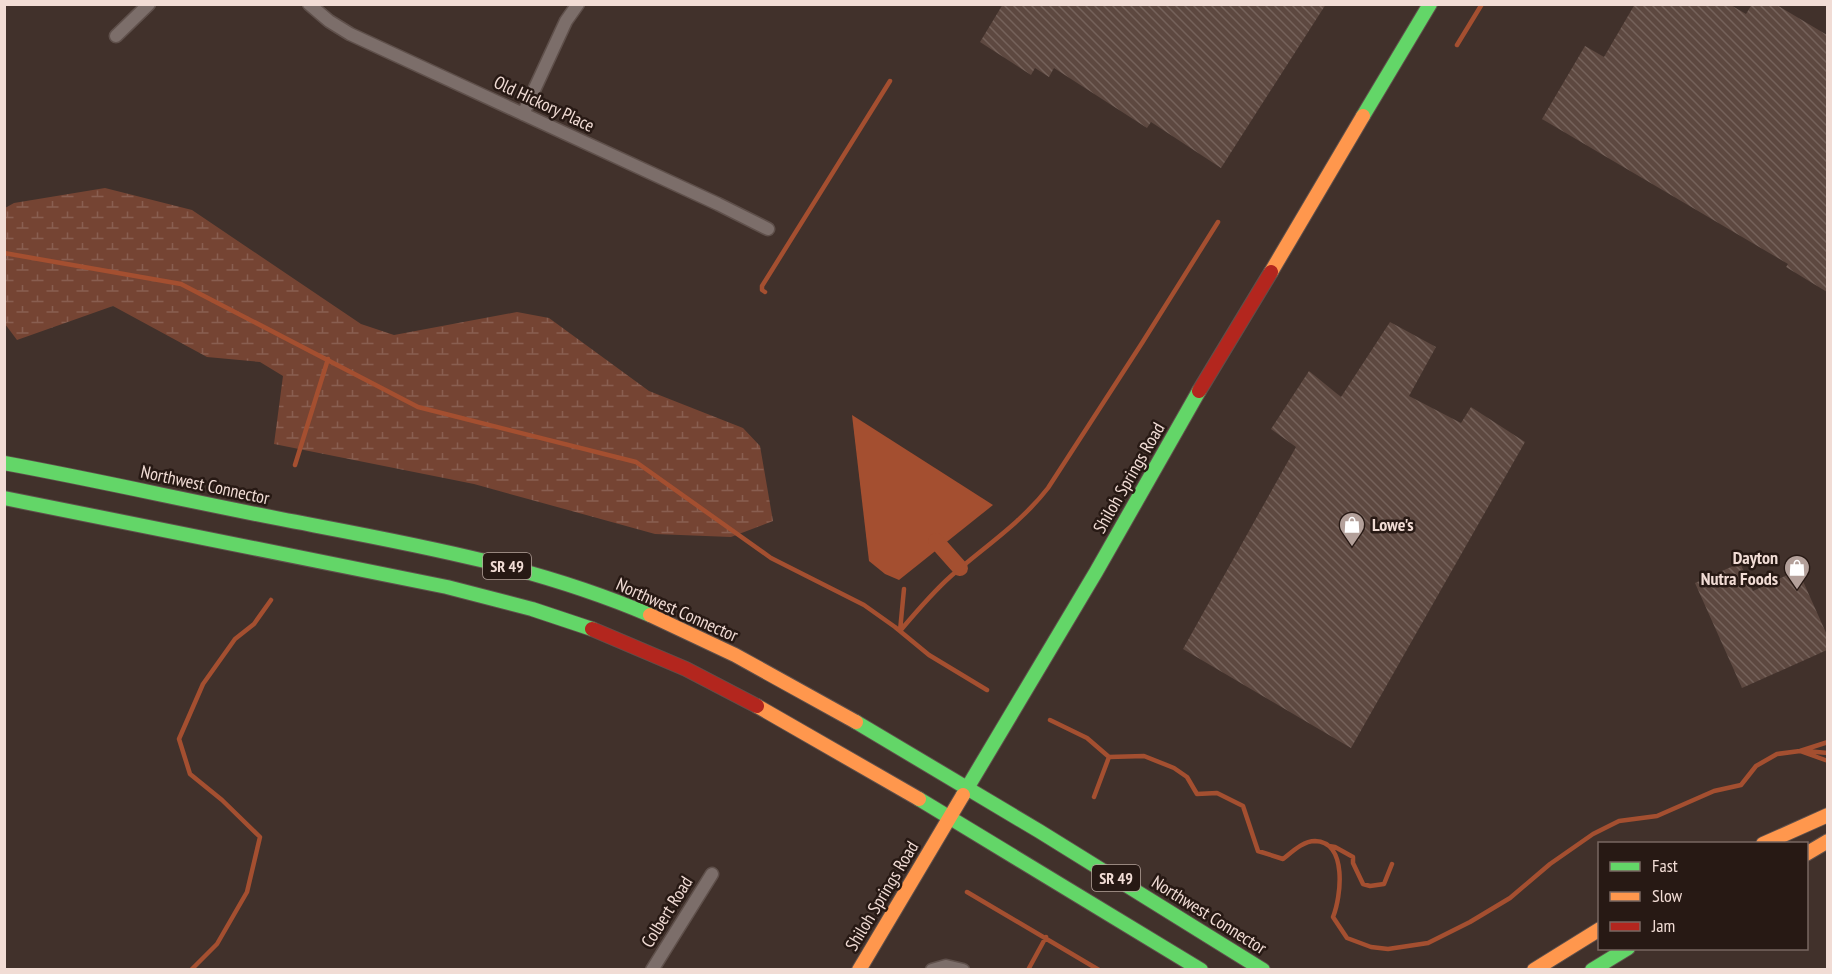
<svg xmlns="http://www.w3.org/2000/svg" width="1832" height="974" font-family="'PT Sans Narrow',sans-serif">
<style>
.wetland{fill:url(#wetland-marsh)}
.water{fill:#a44f30}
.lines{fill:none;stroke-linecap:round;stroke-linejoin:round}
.stream{stroke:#a44f30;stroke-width:4.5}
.canal{stroke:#a44f30;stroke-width:16}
.building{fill:url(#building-back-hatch)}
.street-casing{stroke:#5f504b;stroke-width:15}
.fast-casing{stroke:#5f504b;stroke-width:16}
.slow-casing{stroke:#5f504b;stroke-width:16}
.jam-casing{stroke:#5f504b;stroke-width:16}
.street{stroke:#7c6e6a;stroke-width:12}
.fast{stroke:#63d668;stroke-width:14}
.slow{stroke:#ff974d;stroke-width:14}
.jam{stroke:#b3261e;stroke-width:14}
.labels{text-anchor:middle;stroke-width:5;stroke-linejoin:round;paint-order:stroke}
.shield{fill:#271914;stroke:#b4a29b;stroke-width:1.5}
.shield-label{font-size:16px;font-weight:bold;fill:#f1dcd5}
.street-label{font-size:18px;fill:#f1dcd5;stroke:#271914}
.poi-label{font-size:18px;font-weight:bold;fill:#f1dcd5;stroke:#271914;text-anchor:start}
</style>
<defs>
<pattern id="wetland-marsh" width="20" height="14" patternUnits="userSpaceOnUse" patternTransform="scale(1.5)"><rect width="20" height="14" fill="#754433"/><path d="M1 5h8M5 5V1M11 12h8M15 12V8" fill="none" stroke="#895e50"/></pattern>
<pattern id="building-back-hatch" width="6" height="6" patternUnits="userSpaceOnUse" patternTransform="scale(1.5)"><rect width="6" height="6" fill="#5d4840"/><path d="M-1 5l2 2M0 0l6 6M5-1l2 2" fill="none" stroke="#75625b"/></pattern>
</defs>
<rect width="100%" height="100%" fill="#41312b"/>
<path class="wetland" d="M105,188L192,210L361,324L394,335L517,312L549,318L649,391L743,428L760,446L773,521L731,537L655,534L474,484L274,444L283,376L260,362L207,357L113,306L17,340L5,324V208L14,203Z"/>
<path class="water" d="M852,415L993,505L899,580L885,574L869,561Z"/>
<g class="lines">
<path class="stream" d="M1457,45L1482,4
M4,253L181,284L418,407L636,462L771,558L864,605L895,627L929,655L987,690
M765,292L762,290V286L890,81
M295,465L328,359
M900,631C916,612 933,592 951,576C984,547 1021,523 1048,488L1142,343L1218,222
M900,631L904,589
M1050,720L1087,738L1109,757L1144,756L1174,768L1187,777L1197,794L1217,793L1243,806L1258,851L1283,859C1292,852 1303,841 1315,841C1348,842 1341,897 1333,917L1347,938L1371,947L1388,949L1428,943L1470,922L1510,898L1550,864L1593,834L1619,821L1657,816L1714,791L1741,785L1756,766L1777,754L1800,751L1828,742
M1800,751L1828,761
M1806,751L1828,753
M1094,797L1109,757
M1329,846L1335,847L1353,857V863L1363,884L1370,886L1384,884L1392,864
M967,892L1099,970
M191,970L217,944L247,892L260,837L222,800L190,774L179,739L203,684L235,639L254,624L271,600
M1028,970L1046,937"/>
<path class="canal" d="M936,541L960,568"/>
</g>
<path class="building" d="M1003,4H1326L1221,168L1151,122L1147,128L1054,68L1049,77L1035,68L1031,75L980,42Z
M1635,4H1729L1746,14L1752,4H1775L1827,35V292L1786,267L1788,264L1542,119L1585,46L1604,57Z
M1390,322L1436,347L1409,396L1461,423L1471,407L1525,442L1351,748L1183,649L1296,447L1271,429L1309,371L1341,397Z
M1740,563L1753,591L1798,570L1827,635V650L1742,688L1695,583Z"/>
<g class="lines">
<defs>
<path id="street" d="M309,4L329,21L350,34L718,204L768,229
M116,36L149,4
M523,114L566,21L578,4
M652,970L712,874
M932,970L946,966L963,970"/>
<path id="fast" d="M1363,116L1430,4
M4,463C97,480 188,501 281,519C406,543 531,564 650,615
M4,498L447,587L532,609L592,629
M856,722L1039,831L1263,970
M963,795L1096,572L1199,391
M919,799L1201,970
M1592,970L1628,948"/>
<path id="slow" d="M1271,272L1363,116
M650,615L735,655L856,722
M757,706L919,799
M1763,844L1828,815
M1806,854L1828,841
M859,970L963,795
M1534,970L1600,929"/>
<path id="jam" d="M1199,391L1271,272
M592,629L686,669L757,706"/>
</defs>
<use href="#street" class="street-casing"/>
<use href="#fast" class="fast-casing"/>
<use href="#slow" class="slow-casing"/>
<use href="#jam" class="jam-casing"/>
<use href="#street" class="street"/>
<use href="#fast" class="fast"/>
<use href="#slow" class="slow"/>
<use href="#jam" class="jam"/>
</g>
<defs>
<symbol id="shop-pin" viewBox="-11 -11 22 30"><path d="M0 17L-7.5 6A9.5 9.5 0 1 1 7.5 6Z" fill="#b3a09a" stroke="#271914"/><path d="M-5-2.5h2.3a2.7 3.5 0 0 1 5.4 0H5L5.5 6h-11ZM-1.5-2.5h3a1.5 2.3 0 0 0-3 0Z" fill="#fff"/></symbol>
</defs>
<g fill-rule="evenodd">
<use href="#shop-pin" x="1337" y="510" width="30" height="40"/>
<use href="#shop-pin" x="1782" y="553" width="30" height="40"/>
</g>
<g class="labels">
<g class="shield">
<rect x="483" y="553" width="48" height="26" rx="4.5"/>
<rect x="1092" y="865" width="48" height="26" rx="4.5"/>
</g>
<g class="shield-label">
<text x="507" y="572">SR 49</text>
<text x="1116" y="884">SR 49</text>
</g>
<g class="street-label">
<text transform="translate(544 104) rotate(25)" y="6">Old Hickory Place</text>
<text transform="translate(1129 478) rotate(-60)" y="6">Shiloh Springs Road</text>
<text transform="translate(205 485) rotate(12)" y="6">Northwest Connector</text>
<text transform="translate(677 610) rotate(24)" y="6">Northwest Connector</text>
<text transform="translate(882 896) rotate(-59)" y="6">Shiloh Springs Road</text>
<text transform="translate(667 912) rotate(-58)" y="6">Colbert Road</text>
<text transform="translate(1209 915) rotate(32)" y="6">Northwest Connector</text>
</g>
<g class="poi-label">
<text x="1372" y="531">Lowe's</text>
<text x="1778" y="564" text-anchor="end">Dayton<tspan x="1778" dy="21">Nutra Foods</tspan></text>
</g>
</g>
<rect width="1832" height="974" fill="none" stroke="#f1dcd5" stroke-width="12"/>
<rect x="1598" y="842" width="210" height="108" fill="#271914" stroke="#786761" stroke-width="1.5"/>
<rect x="1610" y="862" width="30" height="9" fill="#63d668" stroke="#786761" stroke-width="1.5"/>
<text x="1652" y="872" font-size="18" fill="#f1dcd5">Fast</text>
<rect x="1610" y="892" width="30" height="9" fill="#ff974d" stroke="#786761" stroke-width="1.5"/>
<text x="1652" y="902" font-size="18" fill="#f1dcd5">Slow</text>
<rect x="1610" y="922" width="30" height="9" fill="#b3261e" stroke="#786761" stroke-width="1.5"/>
<text x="1652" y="932" font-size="18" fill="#f1dcd5">Jam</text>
</svg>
